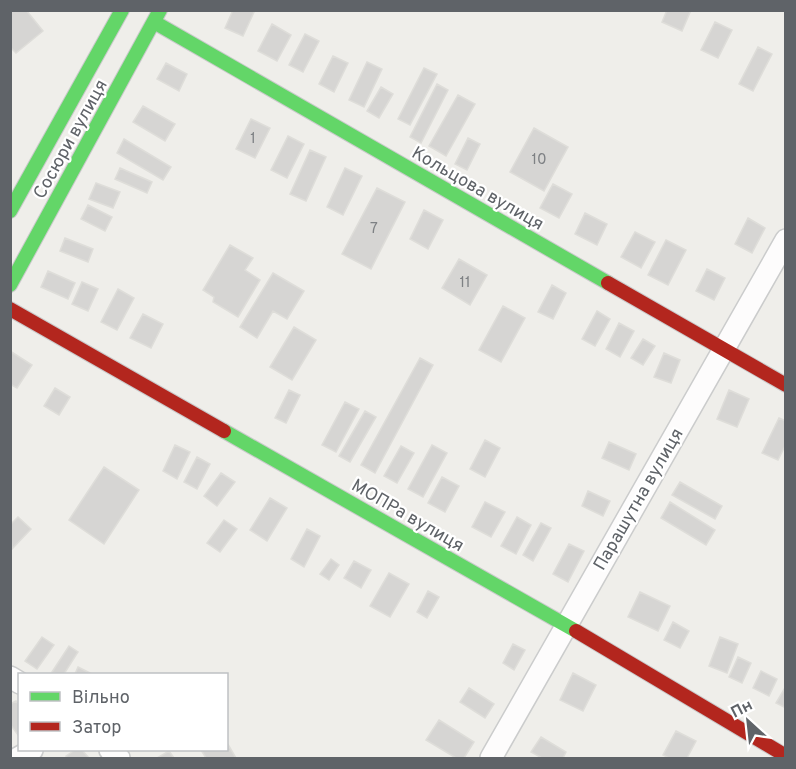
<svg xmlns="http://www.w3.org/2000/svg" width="796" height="769" font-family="Overpass,sans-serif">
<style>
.building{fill:#d6d5d3;stroke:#deddd9;stroke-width:1.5}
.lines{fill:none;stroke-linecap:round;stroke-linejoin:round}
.street-casing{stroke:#cbcccc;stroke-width:24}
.fast-casing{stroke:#cacacb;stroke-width:16}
.jam-casing{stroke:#cacacb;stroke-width:16}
.street{stroke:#fdfcfc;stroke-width:21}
.fast{stroke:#63d668;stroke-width:14}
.jam{stroke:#b3261e;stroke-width:14}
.labels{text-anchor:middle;stroke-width:4.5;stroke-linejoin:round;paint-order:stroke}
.number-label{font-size:15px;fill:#7e8184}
.street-label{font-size:18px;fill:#5f6368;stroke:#fff}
</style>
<rect width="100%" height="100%" fill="#efeeea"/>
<path class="building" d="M10,10H26L43,31L16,53L10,47Z
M233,10H255L243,36L225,28Z
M667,10H691L682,31L662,22Z
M715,22L732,30L718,58L701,50Z
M272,24L291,35L277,61L258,51Z
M305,34L319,41L303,72L289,65Z
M758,47L772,54L753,91L739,84Z
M333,56L348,63L334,92L319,84Z
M367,62L382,69L364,107L349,100Z
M166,63L187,74L179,91L157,79Z
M424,68L437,74L410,125L398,119Z
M437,84L448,90L421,143L410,137Z
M381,87L393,94L379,118L367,111Z
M458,95L475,104L446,156L429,146Z
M143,106L175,124L165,141L133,122Z
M251,119L270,128L255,158L236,149Z
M534,128L568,147L544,191L510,172Z
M288,136L304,144L287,178L271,170Z
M468,138L480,144L467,170L455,164Z
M124,139L171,167L163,180L117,153Z
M310,150L326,157L306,201L290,194Z
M120,168L152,182L147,193L115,179Z
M345,168L362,176L343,215L327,207Z
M96,183L120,192L113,208L89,199Z
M553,184L572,194L559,218L540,208Z
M377,188L405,202L371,269L342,254Z
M88,205L112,217L105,231L81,219Z
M424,210L443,220L428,249L410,239Z
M585,213L607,224L597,245L575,234Z
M748,218L765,228L752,253L735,244Z
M635,232L655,242L641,268L621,257Z
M65,238L93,249L88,262L60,251Z
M666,240L686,250L668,285L648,275Z
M230,245L253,258L245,270L260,280L238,317L213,302L214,297L203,290Z
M459,259L487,275L470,305L442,288Z
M707,269L725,278L714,300L696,291Z
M48,271L75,283L68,299L41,287Z
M273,273L304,291L287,319L273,311L257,338L240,327Z
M82,282L98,289L88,311L72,304Z
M552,285L566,293L553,319L538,312Z
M118,289L134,298L117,330L101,322Z
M503,306L525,318L501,362L479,350Z
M597,311L610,319L595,346L582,339Z
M143,314L163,324L151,348L130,338Z
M619,323L634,331L620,357L606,349Z
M294,327L316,340L292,380L270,367Z
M643,339L655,346L643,365L631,358Z
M10,351L32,365L17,388L10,384Z
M664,353L680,360L671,383L654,377Z
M420,358L433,365L375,473L361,465Z
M55,388L70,397L59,415L44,406Z
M289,390L300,395L286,423L275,418Z
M729,390L749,399L737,427L717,419Z
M345,402L359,409L336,452L322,445Z
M365,411L376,417L350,462L339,456Z
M779,418L786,421V444L778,460L762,453Z
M485,440L500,448L485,477L470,469Z
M609,442L636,454L629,470L602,458Z
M175,445L190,452L177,479L163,471Z
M432,445L447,453L423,497L408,489Z
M401,446L414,453L397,483L384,476Z
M197,457L210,464L197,489L184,482Z
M104,467L139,490L104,544L69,520Z
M221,473L235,482L217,506L204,496Z
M442,477L459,486L445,512L428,503Z
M680,482L722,506L715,519L672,495Z
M588,491L610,501L603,516L582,506Z
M270,498L287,508L267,541L250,530Z
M485,502L505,512L491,537L472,527Z
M670,502L715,530L706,545L661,518Z
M18,517L31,529L12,549L10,525Z
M517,517L531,525L516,554L501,546Z
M224,520L237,529L220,552L207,543Z
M541,523L551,528L533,561L523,555Z
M307,529L320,536L304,567L291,559Z
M569,544L584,551L568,582L553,574Z
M331,559L339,565L329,580L320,574Z
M354,561L371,570L361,588L344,578Z
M389,573L409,584L390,617L370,606Z
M428,591L439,597L427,618L417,612Z
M640,592L670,606L658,631L628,617Z
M673,622L689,631L680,648L664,640Z
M42,637L54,645L37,669L25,661Z
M720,637L738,644L727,673L709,666Z
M513,644L525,650L514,670L503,663Z
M69,646L78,652L64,674H57L52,672Z
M738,657L751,663L742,683L729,677Z
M78,667L92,674H75Z
M761,671L777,679L769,696L753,688Z
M573,673L596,685L583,711L560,700Z
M786,686V708L776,703Z
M469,688L494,704L485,718L460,702Z
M16,701L20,706L18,735L10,724V704Z
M439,720L474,742L464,758H456L426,740Z
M676,731L696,741L687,758H669L663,755Z
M541,737L566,752L563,758H542L531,752Z
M226,741L236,758H206L201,750H226Z
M75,750H82L89,758H68L66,756Z
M169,751L174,758H157Z"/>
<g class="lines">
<defs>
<path id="street" d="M10,677L20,683
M110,750L119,758
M18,758L32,750
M491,758L786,240"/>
<path id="fast" d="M154,22L608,283
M10,211L122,10
M10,285L160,10
M224,431L576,631"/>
<path id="jam" d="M608,283L786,385
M10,309L224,431
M576,631L786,756"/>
</defs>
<use href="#street" class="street-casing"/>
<use href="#fast" class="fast-casing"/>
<use href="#jam" class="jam-casing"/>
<use href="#street" class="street"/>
<use href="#fast" class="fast"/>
<use href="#jam" class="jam"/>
</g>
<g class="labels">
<g class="number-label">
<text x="253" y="143">1</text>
<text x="539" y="164">10</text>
<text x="374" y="233">7</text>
<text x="465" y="287">11</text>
</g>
<g class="street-label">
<text transform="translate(70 139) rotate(-61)" y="6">Сосюри вулиця</text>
<text transform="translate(478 188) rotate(30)" y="6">Кольцова вулиця</text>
<text transform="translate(638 499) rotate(-60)" y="6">Парашутна вулиця</text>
<text transform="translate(408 515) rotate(30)" y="6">МОПРа вулиця</text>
</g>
</g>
<rect width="796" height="769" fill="none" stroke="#5f6368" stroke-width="24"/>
<rect x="18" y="673" width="210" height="78" fill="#ffffff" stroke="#bfc1c3" stroke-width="1.5"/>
<rect x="30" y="692" width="30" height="9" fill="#63d668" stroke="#bfc1c3" stroke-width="1.5"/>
<text x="72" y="703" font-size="18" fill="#5f6368">Вільно</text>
<rect x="30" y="722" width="30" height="9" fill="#b3261e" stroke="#bfc1c3" stroke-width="1.5"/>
<text x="72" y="733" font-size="18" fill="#5f6368">Затор</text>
<g transform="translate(748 721) rotate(333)" stroke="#ffffff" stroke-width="4.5" paint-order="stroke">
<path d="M0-4.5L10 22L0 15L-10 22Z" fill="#5f6368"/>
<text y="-9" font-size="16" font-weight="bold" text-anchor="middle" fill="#5f6368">Пн</text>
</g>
</svg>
